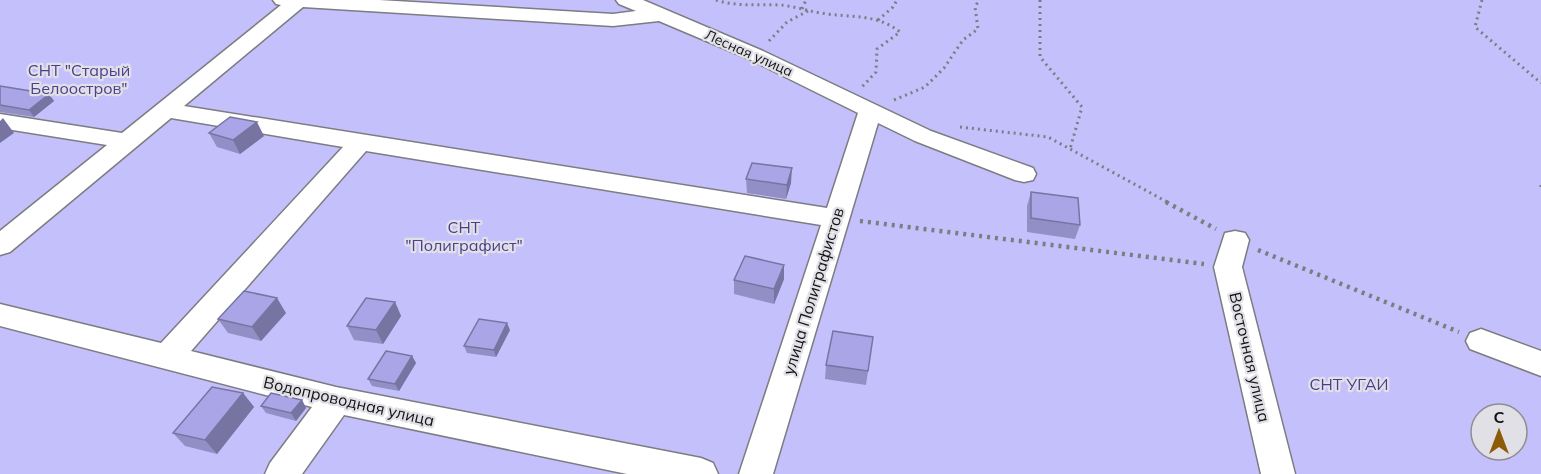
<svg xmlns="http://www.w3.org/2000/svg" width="1541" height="474" font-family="Mulish,sans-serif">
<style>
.green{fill:#c4c0fb;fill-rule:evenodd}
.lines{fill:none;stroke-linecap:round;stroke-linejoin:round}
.minor-casing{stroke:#7c7c81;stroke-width:3}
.path-far1{stroke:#7d7d81;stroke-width:3;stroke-dasharray:2 4;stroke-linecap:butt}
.path{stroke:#7d7d81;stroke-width:4.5;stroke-dasharray:3 5;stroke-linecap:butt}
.minor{fill:#fff;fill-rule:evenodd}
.wall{fill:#928ec6}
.shaded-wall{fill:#7774a1}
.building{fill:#aaa5e6;stroke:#7774a1;stroke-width:1.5}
.labels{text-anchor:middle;stroke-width:4.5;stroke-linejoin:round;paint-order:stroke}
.far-street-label{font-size:14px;fill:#121214;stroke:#e0e0e6}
.park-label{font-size:16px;fill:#4b3f8c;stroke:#e0e0e6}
.street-label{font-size:16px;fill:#121214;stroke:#e0e0e6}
</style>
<rect width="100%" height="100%" fill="#e0e0e6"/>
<path class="green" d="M0,0H1541V474H0ZM1481,414H1517V450H1481Z"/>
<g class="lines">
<defs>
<path id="minor" d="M273,0H379L613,14L636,11L619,4L616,0H643L763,51L931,131L1033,168L1036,174L1033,180L1024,182L1015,180L915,141L878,123L773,474H739L821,225L366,151L191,351L336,387L701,458L713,463L718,474H627L344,415L302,474H265L270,463L312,407L0,326V304L161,343L343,147L171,118L10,252L0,255V231L107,145L0,128V114L122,133L281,5L276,4ZM303,7L613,26L659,21L749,59L858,113L827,208L184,106Z
M1235,231L1245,233L1249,240L1242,267L1295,474H1261L1214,267L1225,233Z
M1481,329L1541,351V376L1470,349L1466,341L1470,333Z"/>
</defs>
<use href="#minor" class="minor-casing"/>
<path class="path-far1" d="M716,0C737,7 758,4 780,5C794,6 807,11 821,13C849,18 876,13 900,32L877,49L876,72L862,87
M1040,0V57L1082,107L1070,149
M1482,0L1475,27L1541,83
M802,9L806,0
M878,20L893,7L897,0
M769,41L787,22L808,11
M894,100L925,87L944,68L963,40L978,29L975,7L979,0
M960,127L1048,137L1169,203
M1541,185V188"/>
<path class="path" d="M1166,202L1216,229
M860,221L1204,264
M1258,250L1459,332"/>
<use href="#minor" class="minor"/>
</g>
<path class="wall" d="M0,86L49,94L54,101L34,117L0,112Z
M209,133L264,136L240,154L217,147Z
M746,179L791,183L786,199L747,193Z
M1031,192L1080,225L1075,239L1027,232V206Z
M784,279L774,304L734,294V280Z
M395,302L401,316L383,344L354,340L347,326Z
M286,313L261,341L228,333L218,319Z
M510,330L496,357L467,353L464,346Z
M873,337L866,385L825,379L826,365Z
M412,356L416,363L399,391L372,386L368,379Z
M243,393L254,407L217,454L185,446L173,433Z
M302,400L306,408L296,421L266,413L261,406Z"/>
<path class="shaded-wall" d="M49,94L54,101L34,117L29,110Z
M3,118L14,133L0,143V121Z
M257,122L264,136L240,154L233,140Z
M792,168L791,183L786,199L787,185Z
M784,265V279L774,304V289Z
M277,298L286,313L261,341L252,327Z
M395,302L401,316L383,344L376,330Z
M507,323L510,330L496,357L494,350Z
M412,356L416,363L399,391L395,384Z
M243,393L254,407L217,454L205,440Z
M302,400L306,408L296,421L291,413Z"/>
<path class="building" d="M0,86L49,94L29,110L0,105Z
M230,117L257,122L233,140L209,133Z
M752,163L792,168L787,185L746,179Z
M1031,192L1078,198L1080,225L1031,218Z
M745,256L784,265L774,289L734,280Z
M244,291L277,298L252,327L218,319Z
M366,298L395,302L376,330L347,326Z
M479,319L507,323L494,350L464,346Z
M833,331L873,337L868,371L826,365Z
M386,351L412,356L395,384L368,379Z
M212,387L243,393L205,440L173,433Z
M271,393L302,400L291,413L261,406Z"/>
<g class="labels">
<g class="far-street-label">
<text transform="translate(749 53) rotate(24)" y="5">Лесная улица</text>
</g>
<g class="park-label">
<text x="79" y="76">СНТ "Старый<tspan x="79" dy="18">Белоостров"</tspan></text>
<text x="464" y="233">СНТ<tspan x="464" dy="18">"Полиграфист"</tspan></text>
<text x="1349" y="390">СНТ УГАИ</text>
</g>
<g class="street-label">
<text transform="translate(813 291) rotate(-73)" y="6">улица Полиграфистов</text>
<text transform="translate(1250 357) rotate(77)" y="6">Восточная улица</text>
<text transform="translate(349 401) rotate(13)" y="6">Водопроводная улица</text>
</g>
</g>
<g transform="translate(1499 432)"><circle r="28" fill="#e0e0e6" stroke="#8e8e92" stroke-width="1.5"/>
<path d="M0-4.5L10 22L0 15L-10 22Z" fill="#8d5a08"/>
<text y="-9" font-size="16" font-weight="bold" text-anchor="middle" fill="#121214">С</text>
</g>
</svg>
